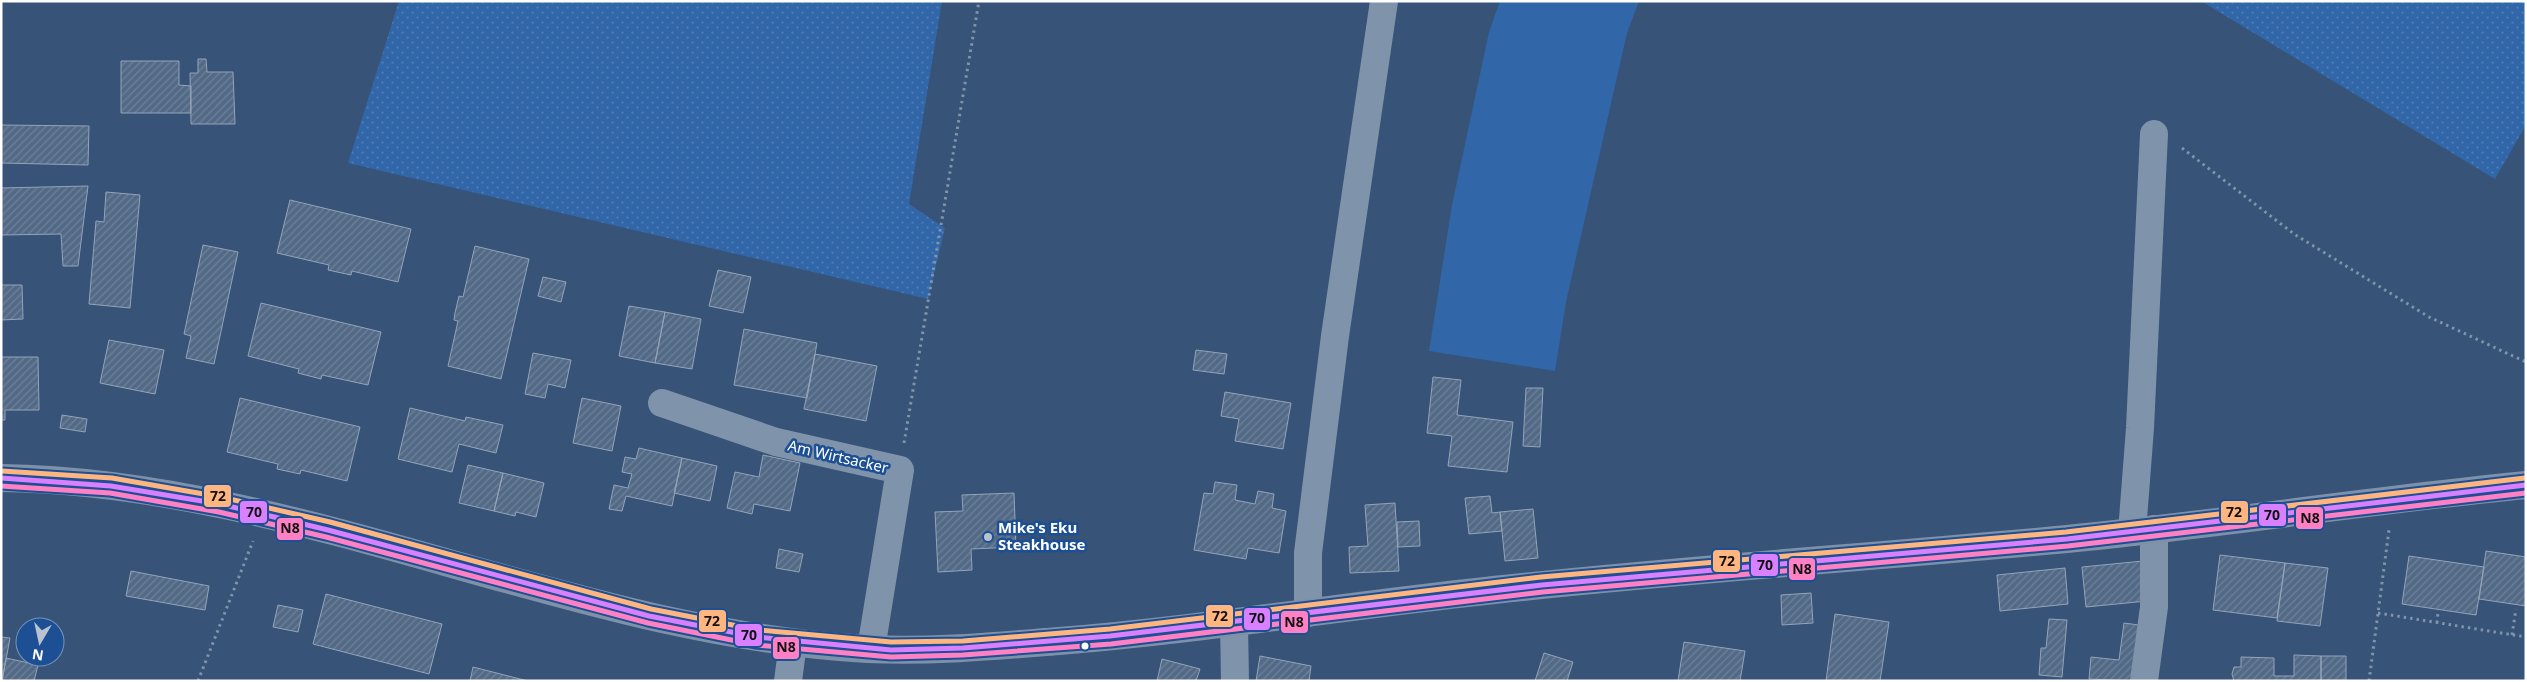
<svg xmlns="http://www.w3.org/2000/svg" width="2527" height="682" font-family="'Noto Sans',sans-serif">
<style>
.grass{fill:url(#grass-dots)}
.garden{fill:#3166a9}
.building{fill:url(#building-hatch);stroke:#94a4b9}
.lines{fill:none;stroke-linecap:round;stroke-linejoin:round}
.path{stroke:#7f93ab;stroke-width:3;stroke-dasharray:2.5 4;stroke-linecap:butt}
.minor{stroke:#7f93ab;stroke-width:28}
.major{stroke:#7e91a9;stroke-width:28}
.bus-1-casing{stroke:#1c4f93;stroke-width:9}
.bus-2-casing{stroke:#1c4f93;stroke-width:9}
.bus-3-casing{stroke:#1c4f93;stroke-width:9}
.bus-1{stroke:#d880ff;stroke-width:5}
.bus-2{stroke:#ff80c5;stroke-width:5}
.bus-3{stroke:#ffb580;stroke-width:5}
.poi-dot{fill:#b9c3d0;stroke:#1c4f93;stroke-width:2}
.bus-dot{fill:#fff;stroke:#1c4f93;stroke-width:2}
.labels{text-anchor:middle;stroke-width:5;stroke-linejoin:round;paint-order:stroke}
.street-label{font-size:15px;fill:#fff;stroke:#1c4f93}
.poi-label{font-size:15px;font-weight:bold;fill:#fff;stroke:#1c4f93;text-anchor:start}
.line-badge{stroke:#1c4f93;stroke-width:2}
.pale-badge-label{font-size:14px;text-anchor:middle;font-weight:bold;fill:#111}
</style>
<defs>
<pattern id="grass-dots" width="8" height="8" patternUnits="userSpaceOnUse" patternTransform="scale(1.25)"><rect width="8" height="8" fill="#3166a9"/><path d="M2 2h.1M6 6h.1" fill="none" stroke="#507db6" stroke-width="1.8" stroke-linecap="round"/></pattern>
<pattern id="building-hatch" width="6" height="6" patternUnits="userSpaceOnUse" patternTransform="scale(1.25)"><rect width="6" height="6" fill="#536a87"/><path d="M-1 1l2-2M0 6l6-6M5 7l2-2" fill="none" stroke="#6d8099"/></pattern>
</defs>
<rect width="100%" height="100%" fill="#375378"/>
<path class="grass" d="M399,1H942L909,204L945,228L928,299L348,163Z
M2201,1H2526V125L2495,179Z"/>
<path class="garden" d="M1500,1H1639L1627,33L1566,302L1555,371L1429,351L1452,205L1489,32Z"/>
<path class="building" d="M198,59H206L207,72H233L235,124H191L190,73H198Z
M121,61H179V85L191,86V113H121Z
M1,125L89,126L88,165L1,163Z
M88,186L78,266H63L61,234L1,235V188Z
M106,192L140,195L130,308L89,304L96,221L104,222Z
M290,200L411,229L398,282L352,271L351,275L328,270L329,265L277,253Z
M203,245L238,252L214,364L186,358L191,336L184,334Z
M475,246L529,259L501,379L448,366L458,321L454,320L455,313L459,296L463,297Z
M718,270L751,277L743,313L709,306Z
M543,277L566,282L561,302L538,296Z
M1,285H22L23,319L1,320Z
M261,303L381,332L368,385L322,375L321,379L298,373L299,369L248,356Z
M629,306L665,312L655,363L619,356Z
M665,312L701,319L692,369L655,363Z
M744,329L817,343L807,398L734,385Z
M109,340L164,350L155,394L100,383Z
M1196,350L1227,354L1224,374L1193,370Z
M533,353L571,360L565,388L548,384L545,398L525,394Z
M815,354L877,366L866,421L804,409Z
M1,357H38L39,410H5V420H1Z
M1433,377L1461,380L1457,415L1513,422L1507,472L1448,466L1452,436L1427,433Z
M1526,388H1543L1540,447L1523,446Z
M1225,392L1291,403L1283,449L1235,441L1239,419L1221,416Z
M240,398L360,427L347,481L301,470L300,474L277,469L278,464L227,452Z
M582,398L621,406L612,451L573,443Z
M410,408L465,421L466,417L503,425L496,453L459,444L452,472L398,459Z
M62,415L87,419L85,432L60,428Z
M639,448L682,458L672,506L626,496L622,511L609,509L614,485L628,488L632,474L622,472L625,457L636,459Z
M763,455L800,463L790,511L754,504L752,514L727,508L735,472L759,477Z
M682,458L717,466L710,501L674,493Z
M468,465L503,473L494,511L459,503Z
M503,473L544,483L536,517L516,512L515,516L494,511Z
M1215,482L1237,485L1235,500L1255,504L1258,491L1274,494L1272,508L1286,511L1279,553L1248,548L1246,559L1194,550L1204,493L1213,494Z
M1014,493L1016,547L971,549L972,570L938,572L935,512L963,511L962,495Z
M1490,496L1492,513L1500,512L1502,531L1469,534L1465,498Z
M1395,503L1399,571L1350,573L1349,547L1368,546L1365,505Z
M1533,509L1538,558L1505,561L1500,512Z
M1419,521L1420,546L1398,547L1397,522Z
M779,549L803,554L799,572L776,568Z
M2486,551L2526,557V606L2479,599Z
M2220,555L2285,563L2277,618L2213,610Z
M2409,556L2484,567L2476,615L2402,604Z
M2143,561L2147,601L2086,607L2082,567Z
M2285,563L2328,568L2320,626L2277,621Z
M2065,568L2068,604L2000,611L1997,575Z
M131,571L209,586L205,610L126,596Z
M1811,593L1813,623L1782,625L1781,595Z
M326,594L442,624L429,674L313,644Z
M278,605L303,610L298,632L273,627Z
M1835,614L1889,622L1880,681H1826Z
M2049,619L2067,620L2062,677L2039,675L2041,648H2046Z
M2124,623L2146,626L2139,681L2089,679L2091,657L2119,660Z
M1,637L10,638L2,681H1Z
M1684,642L1745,651L1740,681H1678Z
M1544,653L1573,662L1567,681H1535Z
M2294,655L2321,656V681H2234L2232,674L2234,667H2241V657L2274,658V676H2294Z
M1260,656L1311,666L1309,681H1256Z
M2321,656H2346V681H2321Z
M6,658L38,665L34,681H2Z
M1162,659L1200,669L1196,681H1157Z
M473,667L528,681H470Z"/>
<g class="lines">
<path class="path" d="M2182,148L2294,234L2429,317L2526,362
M904,443L979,1
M2378,613L2526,637
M2437,623L2438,612
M2512,635L2516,609
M198,681L253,541
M2369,681L2389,530"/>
<path class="minor" d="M662,403L776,442L900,470L871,649
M2132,532L2140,428L2154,134
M1308,613V553L1335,336L1384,1
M1234,623L1235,681
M788,681L793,643
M2144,681L2154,607V529"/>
<path class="major" d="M1,478C298,482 572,633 867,649C931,652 995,646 1059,641C1196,630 1331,608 1467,593C1667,570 1867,558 2067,539C2220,524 2372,500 2526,485"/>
<defs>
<path id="bus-1" d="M1,478L111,486L220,504L328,530L649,616L757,637L891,650L963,648L1110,636L1542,585L2067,539L2526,485"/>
<path id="bus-2" d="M1,486L110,493L219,512L326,537L648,623L756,645L891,657L963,655L1111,644L1543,592L2068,546L2526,493"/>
<path id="bus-3" d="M2,471L112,478L221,497L330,522L651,609L758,630L891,642L963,641L1110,629L1541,577L2066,532L2525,478"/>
</defs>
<use href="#bus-1" class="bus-1-casing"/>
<use href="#bus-2" class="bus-2-casing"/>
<use href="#bus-3" class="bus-3-casing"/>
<use href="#bus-1" class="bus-1"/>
<use href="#bus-2" class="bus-2"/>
<use href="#bus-3" class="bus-3"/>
</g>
<circle class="poi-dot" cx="988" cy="537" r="5"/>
<circle class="bus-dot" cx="1085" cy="646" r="4.5"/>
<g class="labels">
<g class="street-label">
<text transform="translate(838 457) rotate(13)" y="5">Am Wirtsacker</text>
</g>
<g class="poi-label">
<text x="998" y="533">Mike's Eku<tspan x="998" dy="17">Steakhouse</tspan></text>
</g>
</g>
<g class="line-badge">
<rect x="203" y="484" width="29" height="24" rx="5" fill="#ffb580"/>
<rect x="239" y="500" width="29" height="24" rx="5" fill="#d880ff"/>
<rect x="2220" y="500" width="29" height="24" rx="5" fill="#ffb580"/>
<rect x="2258" y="503" width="29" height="24" rx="5" fill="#d880ff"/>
<rect x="2295" y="506" width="29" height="24" rx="5" fill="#ff80c5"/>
<rect x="276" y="517" width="28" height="24" rx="5" fill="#ff80c5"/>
<rect x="1712" y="549" width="29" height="24" rx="5" fill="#ffb580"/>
<rect x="1750" y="553" width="29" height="24" rx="5" fill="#d880ff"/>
<rect x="1788" y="557" width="28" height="24" rx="5" fill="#ff80c5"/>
<rect x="1205" y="604" width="29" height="24" rx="5" fill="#ffb580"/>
<rect x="1243" y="607" width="28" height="24" rx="5" fill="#d880ff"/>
<rect x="698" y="609" width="29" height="24" rx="5" fill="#ffb580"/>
<rect x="1280" y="610" width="29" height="24" rx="5" fill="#ff80c5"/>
<rect x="734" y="623" width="29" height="24" rx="5" fill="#d880ff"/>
<rect x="772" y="636" width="28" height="24" rx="5" fill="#ff80c5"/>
</g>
<g class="pale-badge-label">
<text x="218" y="501">72</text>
<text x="254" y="517">70</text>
<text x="2234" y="517">72</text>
<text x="2272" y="520">70</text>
<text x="2310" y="523">N8</text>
<text x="290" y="533">N8</text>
<text x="1727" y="566">72</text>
<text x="1765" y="570">70</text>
<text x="1802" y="574">N8</text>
<text x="1220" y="621">72</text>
<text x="1257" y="623">70</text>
<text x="712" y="626">72</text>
<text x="1294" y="627">N8</text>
<text x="749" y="640">70</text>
<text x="786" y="652">N8</text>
</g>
<rect width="2527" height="682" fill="none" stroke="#ffffff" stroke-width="5"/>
<g transform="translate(40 642) rotate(189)"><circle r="24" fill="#1c4f93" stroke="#7795be"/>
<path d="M0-4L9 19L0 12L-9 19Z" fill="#b9c3d0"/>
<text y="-8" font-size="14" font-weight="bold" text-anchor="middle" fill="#ffffff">N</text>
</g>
</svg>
